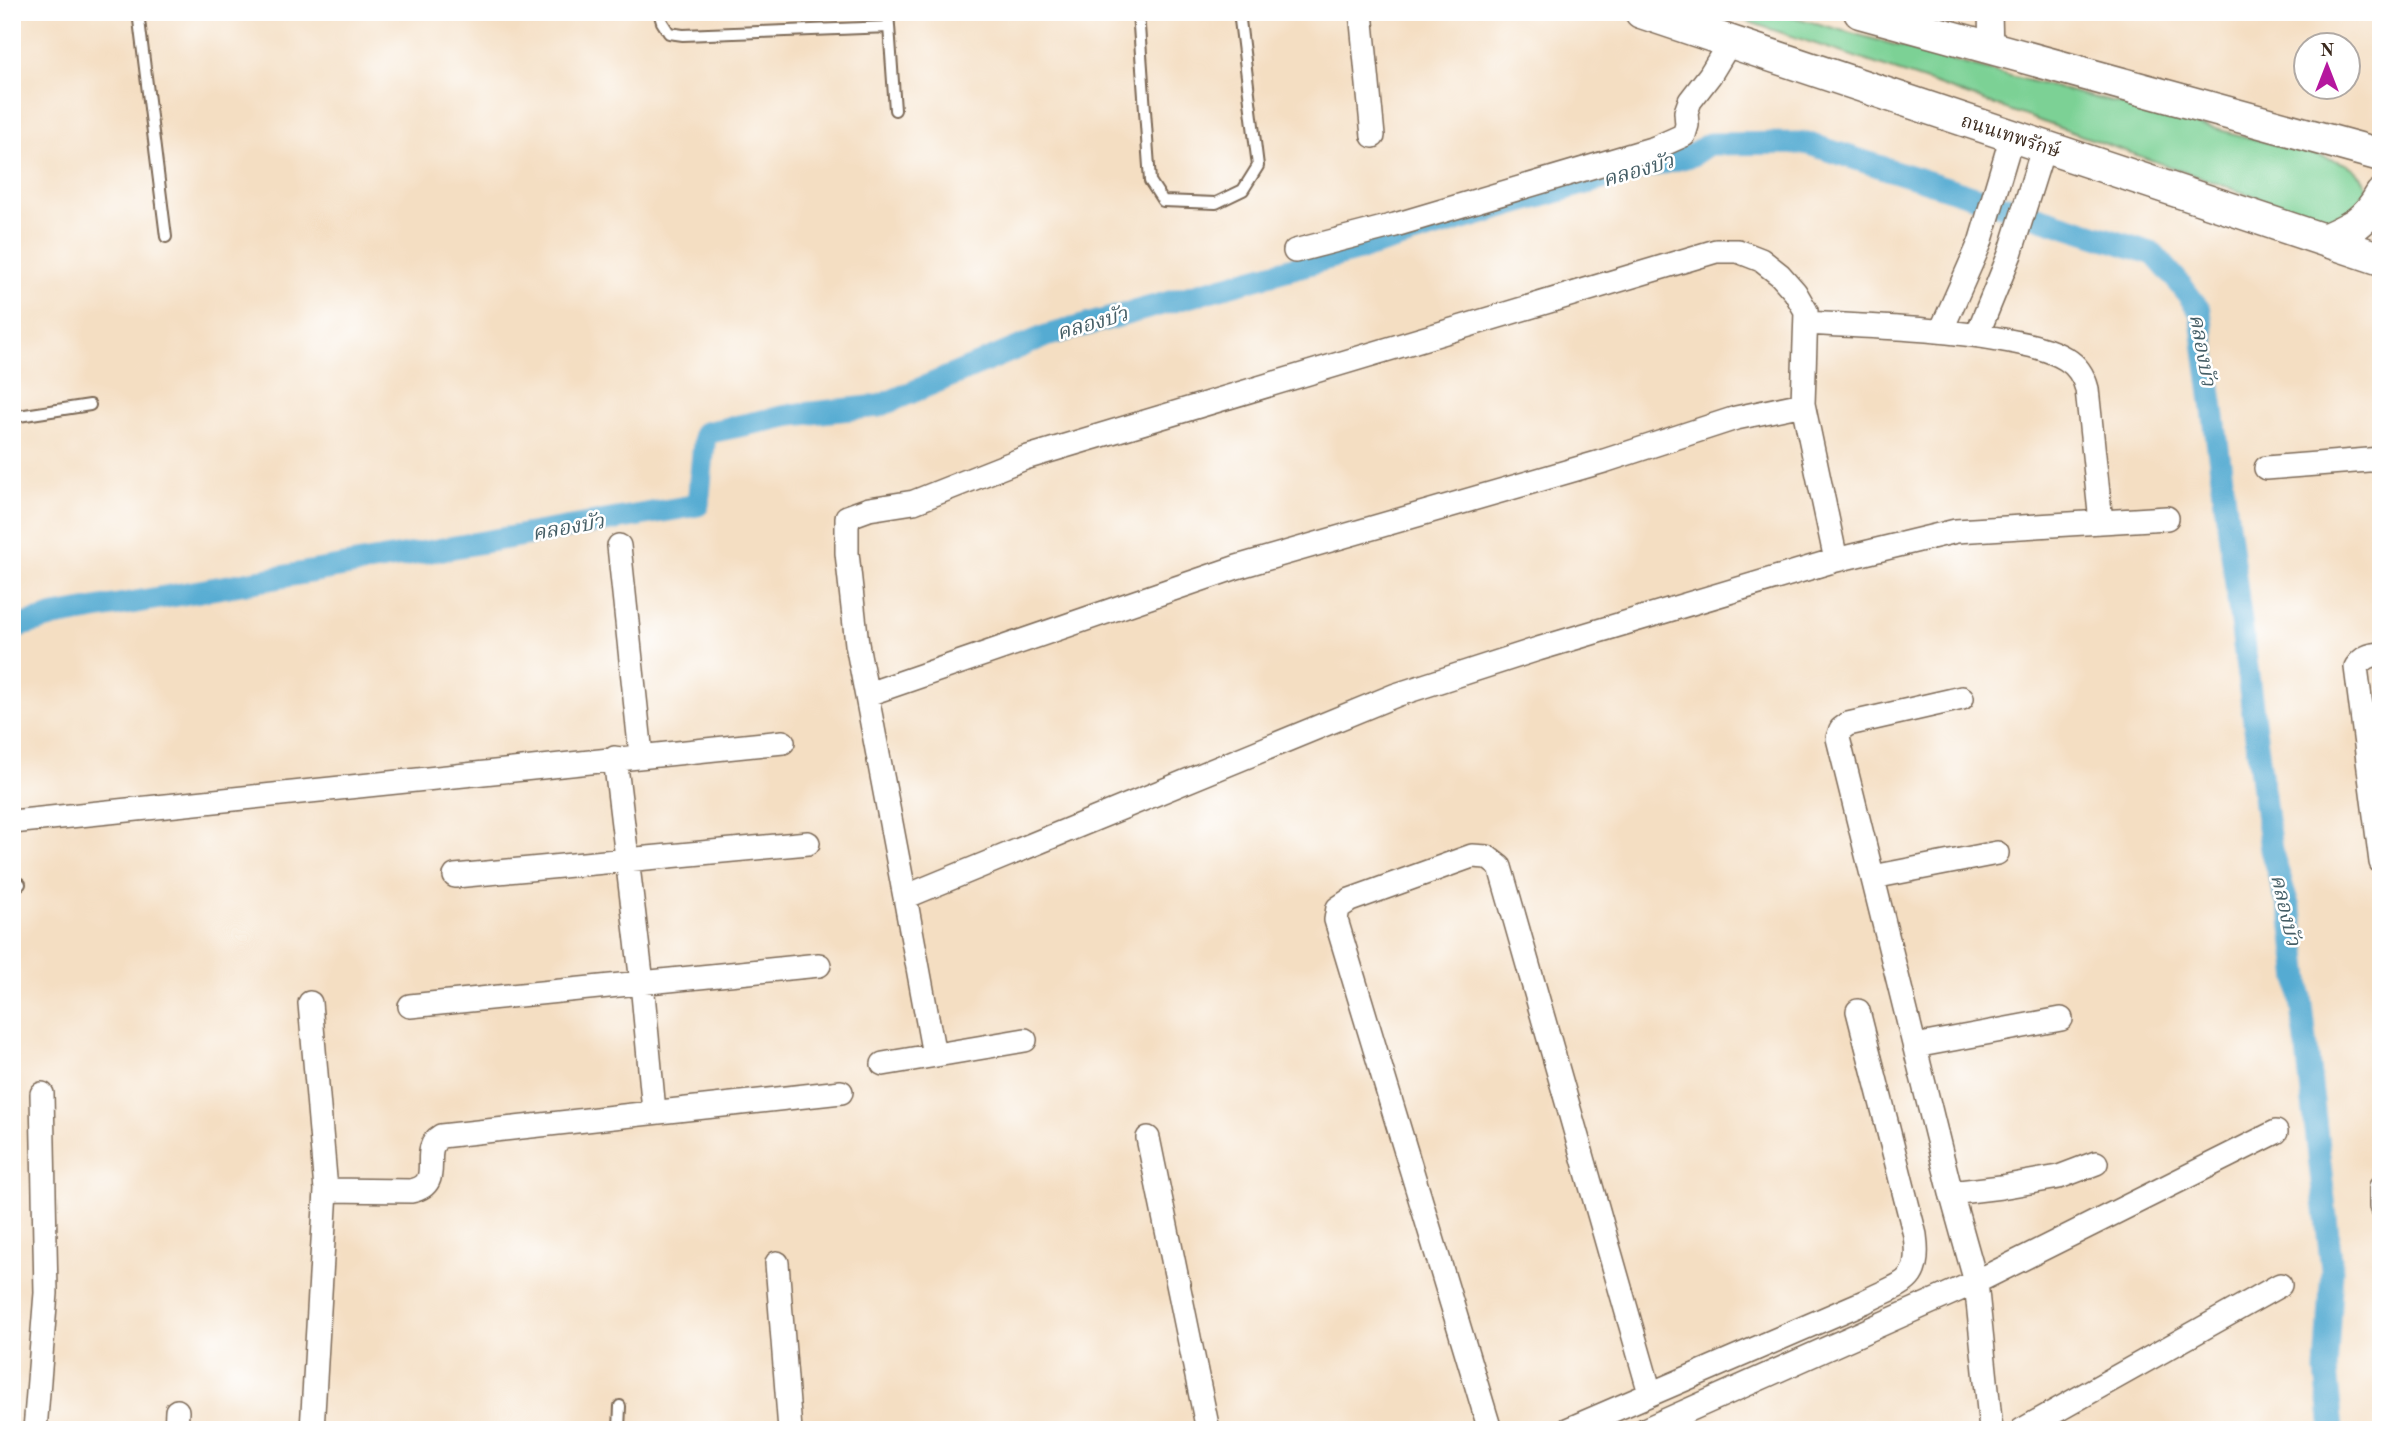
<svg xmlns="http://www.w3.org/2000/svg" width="2393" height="1442" font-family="'Old Standard TT','Noto Serif Thai',serif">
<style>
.green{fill:#7bd195;stroke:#5b7e5a;stroke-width:2}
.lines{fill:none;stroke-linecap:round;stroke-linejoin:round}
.canal{stroke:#55abd2;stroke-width:23}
.lane-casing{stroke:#7c6957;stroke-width:14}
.street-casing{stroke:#7c6957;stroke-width:26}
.secondary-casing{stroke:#7c6957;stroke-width:35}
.lane{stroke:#fff;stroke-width:10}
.street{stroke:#fff;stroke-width:23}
.secondary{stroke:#fff;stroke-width:32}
.labels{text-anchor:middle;stroke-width:5;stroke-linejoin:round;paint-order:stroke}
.street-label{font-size:19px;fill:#3b2a1e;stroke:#fff}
.water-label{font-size:21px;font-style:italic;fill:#455e66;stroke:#fff}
</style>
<rect width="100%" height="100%" fill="#fff"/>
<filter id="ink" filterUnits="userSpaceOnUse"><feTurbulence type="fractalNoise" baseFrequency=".0143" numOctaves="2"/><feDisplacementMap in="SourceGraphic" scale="14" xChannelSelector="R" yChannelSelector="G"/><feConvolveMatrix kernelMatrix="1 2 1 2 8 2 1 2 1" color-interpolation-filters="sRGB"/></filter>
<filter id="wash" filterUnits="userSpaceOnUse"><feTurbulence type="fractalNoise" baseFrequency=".00686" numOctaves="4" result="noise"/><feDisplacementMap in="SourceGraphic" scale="28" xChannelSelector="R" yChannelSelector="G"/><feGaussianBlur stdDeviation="1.57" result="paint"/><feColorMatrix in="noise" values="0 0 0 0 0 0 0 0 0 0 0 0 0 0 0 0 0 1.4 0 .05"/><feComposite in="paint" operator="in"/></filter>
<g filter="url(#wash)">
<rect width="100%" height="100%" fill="#f4dec2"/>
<path class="green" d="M1719,12H1775L1972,66L2324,157C2347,163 2360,167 2369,191L2364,202L2333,222L2301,213L1924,80Z"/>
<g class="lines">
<path class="canal" d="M12,628L55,616L698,505L705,433L792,415L879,406L1046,336L1359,250L1586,183L1693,155L1709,144L1806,143L2154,254L2181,285L2200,311L2271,850L2292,918L2332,1270L2326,1371L2332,1430"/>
</g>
</g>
<g filter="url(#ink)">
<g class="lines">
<defs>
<path id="lane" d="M138,12L166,237
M659,12L662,22L669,33L683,35L889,27
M888,12L895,110
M1138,12L1150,181L1163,201L1216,203L1243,190L1258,166L1239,12
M12,417L90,405
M12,885L20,884
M619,1430L620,1406"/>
<path id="street" d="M1361,12L1373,136
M1990,12L1991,50
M1295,251L1395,225L1655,148L1684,135L1687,125L1686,112L1690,101L1710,75L1730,42
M1806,323C1872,327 1939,328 2004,340C2025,344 2048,348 2066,359C2078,366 2084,377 2087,389L2101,522
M1941,331L1980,243L2012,136
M1977,335L2010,254L2044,146
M2266,468L2381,459
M619,546L641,755
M1836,560L1803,404L1806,311L1795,292L1780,275L1761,260L1738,251H1716L1025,458L914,502L869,509L847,517V553L857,644L905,897L1396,695L1538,649L1836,560L1956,531L2167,518
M2381,654C2369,655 2363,657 2356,667L2381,862
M868,694L1237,567L1604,461L1736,418L1803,404
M1962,698L1848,724L1841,729L1838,738L1951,1193L1976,1282L1991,1430
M615,758L642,983L654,1111
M12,822L783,742
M455,876L808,843
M1873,877L1997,853
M905,897L934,1055
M310,1003L326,1190L312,1430
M410,1006L819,965
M1915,1046L2061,1019
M883,1064L1025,1040
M1148,1138L1208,1430
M2381,1187V1206
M326,1190L411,1191C447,1184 417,1150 441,1136L841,1092
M1951,1193L2001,1187L2059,1177L2096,1163
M777,1263L790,1430
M35,1430L46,1293L42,1094
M176,1430L177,1411
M1490,1430L1336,920L1338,908L1350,900L1472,856L1487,857L1500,867L1650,1393
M1567,1430L1864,1302C1902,1282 1922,1285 1915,1235L1858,1011
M1644,1430L1976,1282L2276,1132
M2022,1430L2280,1285"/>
<path id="secondary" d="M1641,12L2381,259
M1860,12L2381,155
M2324,240C2351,228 2366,222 2381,195"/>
</defs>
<use href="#lane" class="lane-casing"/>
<use href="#street" class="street-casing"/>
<use href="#secondary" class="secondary-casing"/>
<use href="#lane" class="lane"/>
<use href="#street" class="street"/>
<use href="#secondary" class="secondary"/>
</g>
</g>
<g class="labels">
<g class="street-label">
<text transform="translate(2011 135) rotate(18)" y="7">ถนนเทพรักษ์</text>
</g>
<g class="water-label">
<text transform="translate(1638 170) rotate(-16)" y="7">คลองบัว</text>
<text transform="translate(1092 323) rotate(-16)" y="7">คลองบัว</text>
<text transform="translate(2203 350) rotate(80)" y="7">คลองบัว</text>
<text transform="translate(568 527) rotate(-10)" y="7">คลองบัว</text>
<text transform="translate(2286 910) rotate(77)" y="7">คลองบัว</text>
</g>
</g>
<rect width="2393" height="1442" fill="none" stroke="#fff" stroke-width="42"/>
<g transform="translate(2327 66)"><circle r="33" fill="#ffffff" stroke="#b1aaa5" stroke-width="2"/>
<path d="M0-5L12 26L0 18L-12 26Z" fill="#b5179e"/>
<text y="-10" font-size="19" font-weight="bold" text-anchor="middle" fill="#3b2a1e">N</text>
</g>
</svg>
